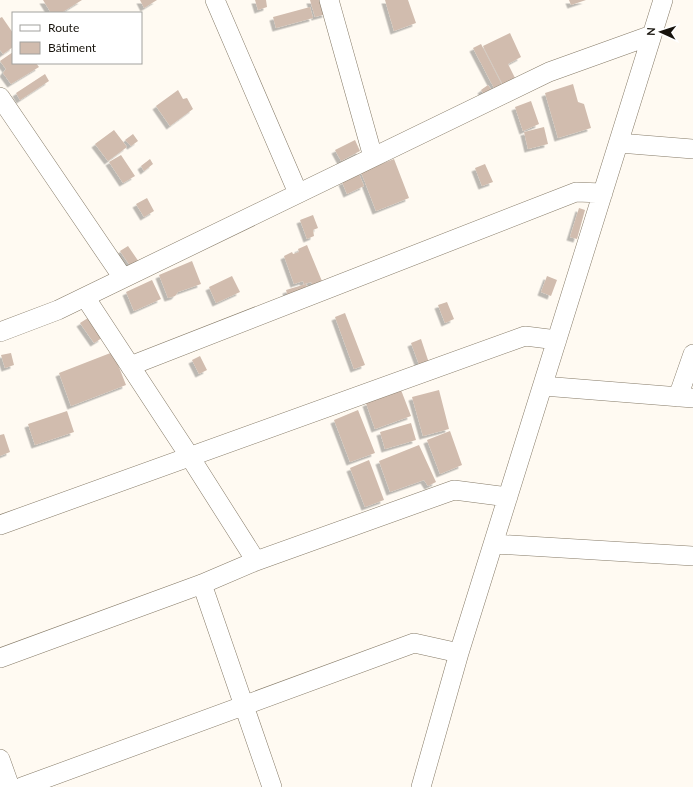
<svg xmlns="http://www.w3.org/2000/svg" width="693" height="787" font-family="Lato,sans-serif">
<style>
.building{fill:#d1bcae;filter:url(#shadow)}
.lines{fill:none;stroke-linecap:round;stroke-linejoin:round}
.minor-casing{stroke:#867b68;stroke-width:20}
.minor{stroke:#fff;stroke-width:19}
</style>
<defs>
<filter id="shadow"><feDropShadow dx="-3.5" dy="3.5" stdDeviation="0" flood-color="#0004"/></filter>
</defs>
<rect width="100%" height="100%" fill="#fffaf2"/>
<path class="building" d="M43,0H82L61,13H51Z
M140,0H157L144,8Z
M255,0H266L267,7L258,10Z
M310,0H321L326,14L315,17Z
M385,0H408L416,23L394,31Z
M569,0H586L571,5Z
M310,7L313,18L276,28L273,17Z
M2,17L13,33V47L3,54L0,50V18Z
M510,33L521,57L508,64L516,80L504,87L483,46Z
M481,44L503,87L495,90L473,48Z
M13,52V63H36L39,67L11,84L3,73L6,69L0,61Z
M45,74L49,81L20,100L16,93Z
M573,84L578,102L584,104L591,128L558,138L545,93Z
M488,85L493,92L485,96L481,90Z
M178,90L183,99L187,98L193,109L170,126L156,106Z
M531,101L539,124L523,131L515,107Z
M544,127L548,144L528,149L524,132Z
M114,130L127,147L108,161L95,144Z
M133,134L138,141L131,146L125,140Z
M355,140L360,151L341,161L335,150Z
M121,155L135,176L123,183L109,162Z
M150,159L153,164L144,171L141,166Z
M394,159L409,198L376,211L361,172Z
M485,164L493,182L482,186L475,168Z
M359,174L364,186L347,194L342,182Z
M147,198L154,211L144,217L136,204Z
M579,208L585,210L577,239L570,237Z
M313,215L318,228L313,230L314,236L307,239L300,220Z
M307,245L324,286L315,290L311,282L304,284L303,281L294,284L284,256L292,252L293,254L299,252L298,249Z
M128,246L139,262L131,267L120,251Z
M192,261L201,284L178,292L175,296L168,298L159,275Z
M232,276L240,292L216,303L209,287Z
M547,276L557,280L551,296L541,292Z
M152,280L161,299L134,311L126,292Z
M306,284L309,294L289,300L286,290Z
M447,302L454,319L445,323L438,305Z
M345,313L365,365L354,369L335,317Z
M88,318L102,338L94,343L80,323Z
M421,339L430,366L421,370L411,343Z
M113,352L126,385L71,406L59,373Z
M11,353L14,365L5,368L1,355Z
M200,356L207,370L199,374L192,360Z
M401,390L411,416L375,429L366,403Z
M439,390L449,429L423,436L412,397Z
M358,410L375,453L350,462L334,420Z
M67,411L74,432L35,445L28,424Z
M411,423L416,440L385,449L380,432Z
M450,431L462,465L440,474L427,440Z
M4,434L10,452L0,456V435Z
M419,445L436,482L428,486L424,480L390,492L379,461Z
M369,460L384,500L365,507L350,468Z"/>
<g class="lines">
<defs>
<path id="minor" d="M215,0L298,193
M329,0L373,157
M0,97L123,278
M619,143L693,149
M85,297L190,457L256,561
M0,332L58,310L549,72L652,35
M130,366L576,192L603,193
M543,386L693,398
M678,397L693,354
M0,525L525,336L557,340
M494,544L693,556
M202,584L272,787
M0,658L202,584L256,561L454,490L508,497
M0,759L10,787
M22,787L414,643L459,653
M421,787L459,653L663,0"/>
</defs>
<use href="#minor" class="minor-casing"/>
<use href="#minor" class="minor"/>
</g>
<rect x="12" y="12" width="130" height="52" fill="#ffffff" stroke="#a2a19e"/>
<rect x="20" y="25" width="20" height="6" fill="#ffffff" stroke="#a2a19e"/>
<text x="48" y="32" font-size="12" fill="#17130c">Route</text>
<rect x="20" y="42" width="20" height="12" fill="#d1bcae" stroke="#a2a19e"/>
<text x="48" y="52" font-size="12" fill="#17130c">Bâtiment</text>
<g transform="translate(661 32) rotate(273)" stroke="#ffffff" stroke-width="3" paint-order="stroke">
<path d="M0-3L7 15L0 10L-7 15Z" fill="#17130c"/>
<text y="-6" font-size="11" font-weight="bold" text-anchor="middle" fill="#17130c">N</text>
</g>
</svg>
